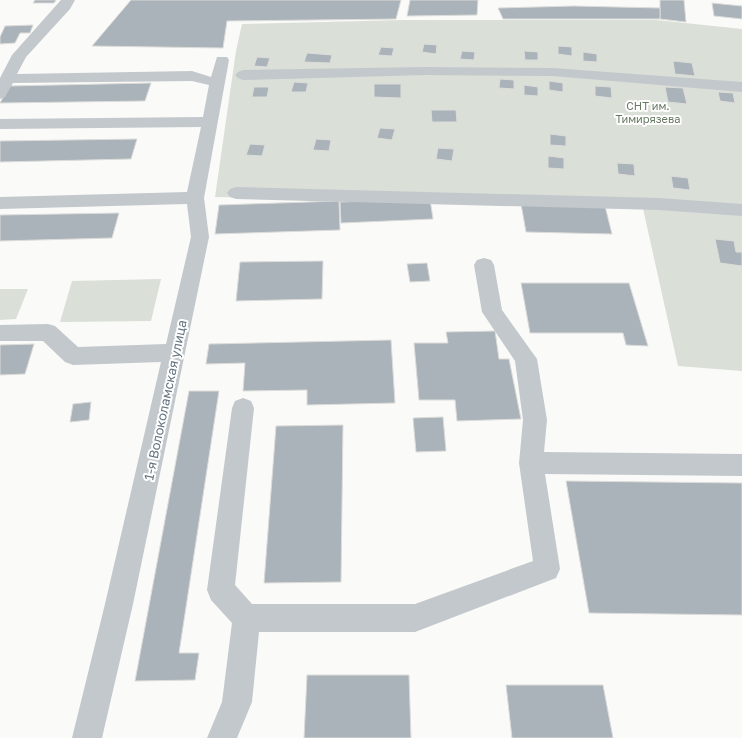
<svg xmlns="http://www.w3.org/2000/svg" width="742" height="738" font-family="'Golos Text',sans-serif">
	<rect width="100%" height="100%" fill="#fafaf8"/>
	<g fill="#dadfd7">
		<path d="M 403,20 L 656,20 L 742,29 L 742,371 L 678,366 L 642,204 L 215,197 L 236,51 L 242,24 Z"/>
		<path d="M 161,279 L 151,321 L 60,322 L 72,281 Z"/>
		<path d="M 0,289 L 28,289 L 16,319 L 0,320 Z"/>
	</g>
	<g fill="#aab3b9" stroke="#dcdcda">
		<path d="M 35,0 L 56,0 L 54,3 L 33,3 Z"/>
		<path d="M 131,0 L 401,0 L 396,19 L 227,21 L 223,48 L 92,46 Z"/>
		<path d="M 410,0 L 478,0 L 477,15 L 407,16 Z"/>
		<path d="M 660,0 L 684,0 L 686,22 L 660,19 Z"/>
		<path d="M 712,3 L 742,6 L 742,19 L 714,16 Z"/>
		<path d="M 574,6 L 660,8 L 660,19 L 503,19 L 498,8 Z"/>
		<path d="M 33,25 L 30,33 L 20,33 L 15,43 L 0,44 L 0,37 L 5,26 Z"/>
		<path d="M 424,44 L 437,45 L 436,54 L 422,52 Z"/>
		<path d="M 558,46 L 572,47 L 572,56 L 558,54 Z"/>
		<path d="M 381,47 L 394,48 L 392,56 L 378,55 Z"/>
		<path d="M 462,51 L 475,52 L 474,60 L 460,59 Z"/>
		<path d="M 524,51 L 538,52 L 538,60 L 525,60 Z"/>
		<path d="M 583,52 L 597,54 L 597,62 L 583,61 Z"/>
		<path d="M 307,53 L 332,55 L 330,63 L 304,62 Z"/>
		<path d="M 257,57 L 270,58 L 267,67 L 254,66 Z"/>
		<path d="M 673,61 L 692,63 L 695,76 L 675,74 Z"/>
		<path d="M 500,79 L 514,80 L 514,89 L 499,88 Z"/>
		<path d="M 549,81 L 563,83 L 563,92 L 549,90 Z"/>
		<path d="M 294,82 L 308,83 L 306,92 L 291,92 Z"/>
		<path d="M 151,83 L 145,101 L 0,103 L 9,86 Z"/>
		<path d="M 374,84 L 401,84 L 401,98 L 374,97 Z"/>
		<path d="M 524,85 L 538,87 L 538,96 L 524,95 Z"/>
		<path d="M 595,86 L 611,87 L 612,98 L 595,96 Z"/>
		<path d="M 254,87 L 269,87 L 267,97 L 252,97 Z"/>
		<path d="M 665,87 L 683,88 L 687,104 L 668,102 Z"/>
		<path d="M 718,92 L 733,93 L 735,103 L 720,101 Z"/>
		<path d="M 431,110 L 456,110 L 457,122 L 432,122 Z"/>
		<path d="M 380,128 L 395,129 L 392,140 L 377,138 Z"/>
		<path d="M 550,134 L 566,136 L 566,146 L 550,145 Z"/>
		<path d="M 137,139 L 131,159 L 0,162 L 0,141 Z"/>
		<path d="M 316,139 L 331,140 L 329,151 L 313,150 Z"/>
		<path d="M 250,144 L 265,145 L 262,156 L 246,155 Z"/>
		<path d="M 438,148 L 454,149 L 452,161 L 436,159 Z"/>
		<path d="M 548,156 L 564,158 L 564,169 L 548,168 Z"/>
		<path d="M 617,163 L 634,164 L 635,176 L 618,174 Z"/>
		<path d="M 671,176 L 688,178 L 690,190 L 673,188 Z"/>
		<path d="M 430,199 L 433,219 L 341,223 L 340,202 Z"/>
		<path d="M 339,201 L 340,230 L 215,234 L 219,205 Z"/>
		<path d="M 521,204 L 605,206 L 612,234 L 526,232 Z"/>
		<path d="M 119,213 L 112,238 L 0,241 L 0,215 Z"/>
		<path d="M 715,239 L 734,241 L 736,252 L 742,252 L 742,266 L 720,263 Z"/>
		<path d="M 323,261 L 322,299 L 236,301 L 240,262 Z"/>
		<path d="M 427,263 L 430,281 L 410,282 L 407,264 Z"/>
		<path d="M 521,283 L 629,283 L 648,346 L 626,345 L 623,333 L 530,333 Z"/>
		<path d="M 495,331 L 499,359 L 509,359 L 521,419 L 457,421 L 455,400 L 419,400 L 414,343 L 448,343 L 446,332 Z"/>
		<path d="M 391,340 L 395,403 L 307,405 L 307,390 L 243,391 L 245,363 L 206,364 L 209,344 Z"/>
		<path d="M 34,344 L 25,374 L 0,375 L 0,345 Z"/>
		<path d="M 189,391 L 219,391 L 179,653 L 199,653 L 195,680 L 135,681 Z"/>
		<path d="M 91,402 L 89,420 L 70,422 L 73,404 Z"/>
		<path d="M 443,417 L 446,451 L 416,452 L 413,418 Z"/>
		<path d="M 343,425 L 341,582 L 264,583 L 276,426 Z"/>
		<path d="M 566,481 L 742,483 L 742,615 L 589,613 Z"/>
		<path d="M 307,675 L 409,675 L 411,738 L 304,738 Z"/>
		<path d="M 506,685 L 603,685 L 613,738 L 512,738 Z"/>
	</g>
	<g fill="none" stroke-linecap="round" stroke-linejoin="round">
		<g fill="#c3c8cc" fill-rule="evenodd">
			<path d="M 61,0 L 75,0 L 70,9 L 26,57 L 17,74 L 192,71 L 211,77 L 217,57 L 227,57 L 229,60 L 204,198 L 209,237 L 133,604 L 102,738 L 72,738 L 105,604 L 161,362 L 73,365 L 65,362 L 43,341 L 0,341 L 0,325 L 48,324 L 55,326 L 78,347 L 166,344 L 191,237 L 187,204 L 0,209 L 0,197 L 187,192 L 201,127 L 0,129 L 0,119 L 203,117 L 209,85 L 192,81 L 13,83 L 5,97 L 0,99 L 0,78 L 12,55 Z"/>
			<path d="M 425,67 L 553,68 L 742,82 L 742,92 L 553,76 L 425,75 L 243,80 L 238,78 L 235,75 L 238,72 L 243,70 Z"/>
			<path d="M 236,187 L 659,198 L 742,204 L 742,216 L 659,210 L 236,199 L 230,197 L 227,193 L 230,189 Z"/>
			<path d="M 484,258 L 491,260 L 494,265 L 502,310 L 537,359 L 547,420 L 544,452 L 742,454 L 742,476 L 545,474 L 560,569 L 556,578 L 415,632 L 259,632 L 252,702 L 237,738 L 207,738 L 222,702 L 232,623 L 211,600 L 207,590 L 232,408 L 235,401 L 243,398 L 251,401 L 254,408 L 235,585 L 252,604 L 415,604 L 533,561 L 519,463 L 523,420 L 515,361 L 482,312 L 474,265 L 477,260 Z"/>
		</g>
	</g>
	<g text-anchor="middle" stroke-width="4" stroke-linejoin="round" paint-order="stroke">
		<g font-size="11" fill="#687a64" stroke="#fff">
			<text x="648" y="110">СНТ им.<tspan x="648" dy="13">Тимирязева</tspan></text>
		</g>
		<g font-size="13" fill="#657683" stroke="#fff">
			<text transform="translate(165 400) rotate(-78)" y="5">1-я Волоколамская улица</text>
		</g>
	</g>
</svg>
